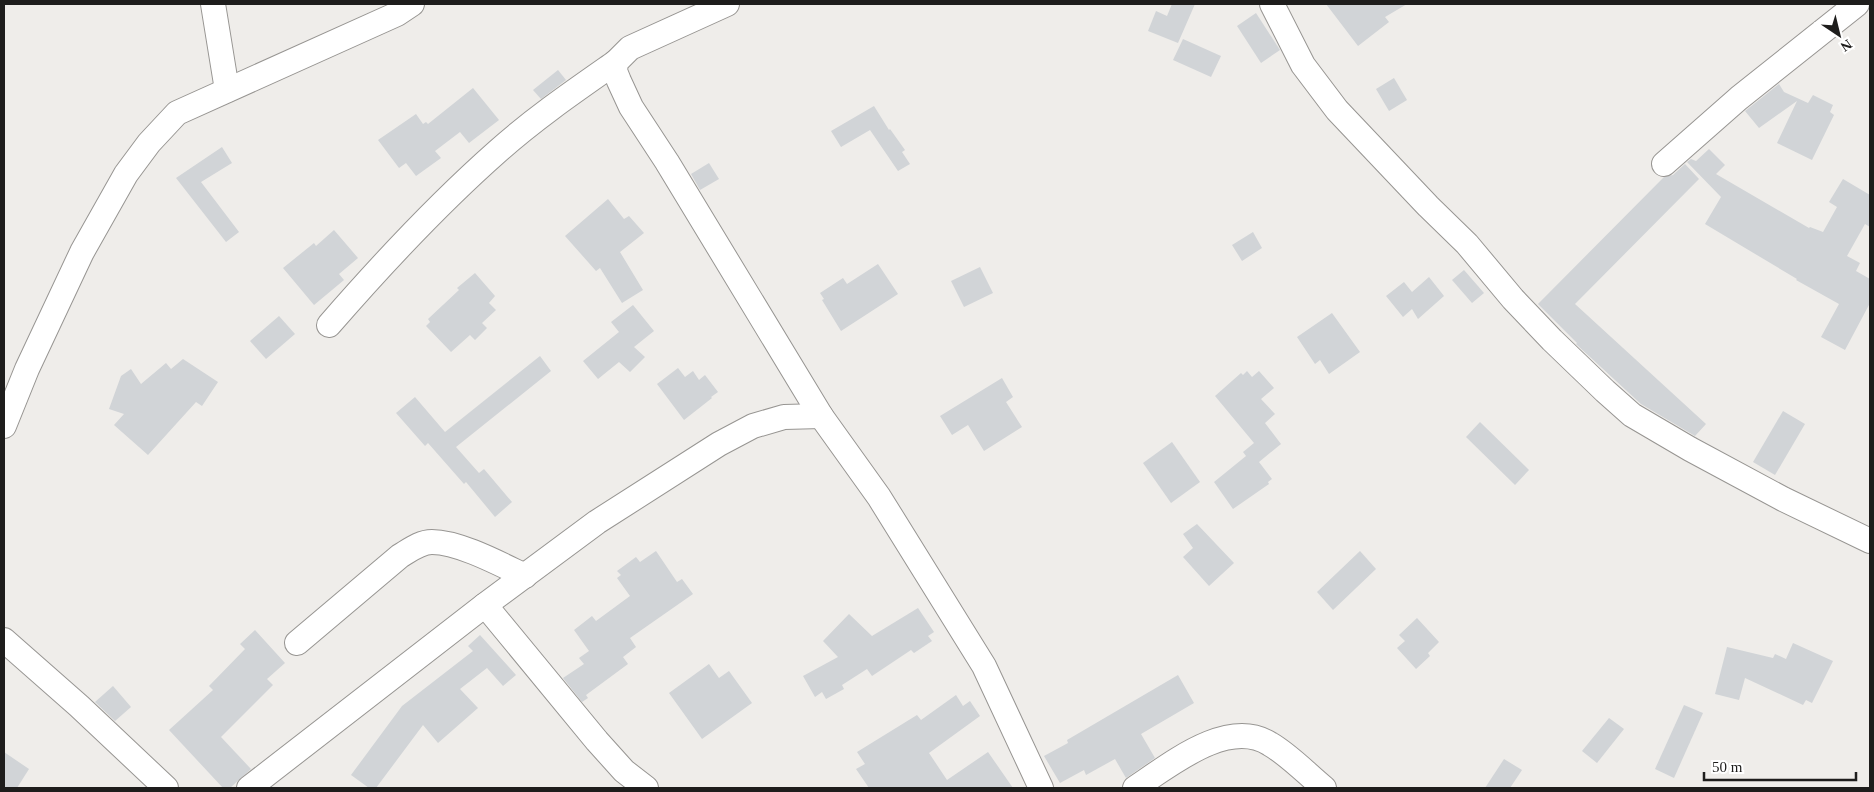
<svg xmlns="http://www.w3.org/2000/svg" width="1874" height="792" font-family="'Times New Roman',serif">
	<rect width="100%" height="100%" fill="#efedea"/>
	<g fill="#d1d4d7">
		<path d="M 1172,4 L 1195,4 L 1178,43 L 1148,31 L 1156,11 L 1167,16 Z"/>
		<path d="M 1326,4 L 1407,4 L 1385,17 L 1389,22 L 1358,46 Z"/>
		<path d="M 1256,13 L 1280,50 L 1261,63 L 1237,26 Z"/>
		<path d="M 1183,39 L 1221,56 L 1211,77 L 1173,60 Z"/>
		<path d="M 558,70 L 566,80 L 541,99 L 533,90 Z"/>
		<path d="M 1394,78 L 1407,100 L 1389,111 L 1376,89 Z"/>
		<path d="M 1779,84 L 1784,92 L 1808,103 L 1813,95 L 1833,105 L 1830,112 L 1834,115 L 1812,160 L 1777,143 L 1797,101 L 1759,128 L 1745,111 Z"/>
		<path d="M 473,88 L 499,120 L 469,143 L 460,132 L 435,151 L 441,158 L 416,176 L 406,163 L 399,168 L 378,140 L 416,114 L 423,124 L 426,122 L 428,124 Z"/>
		<path d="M 874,106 L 889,130 L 890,129 L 905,150 L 902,152 L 910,164 L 898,171 L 870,130 L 841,147 L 831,131 Z"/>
		<path d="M 222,147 L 232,163 L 201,182 L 239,232 L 226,242 L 176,178 Z"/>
		<path d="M 1709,149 L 1725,165 L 1716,174 L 1809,228 L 1810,227 L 1823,232 L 1837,207 L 1829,202 L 1843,179 L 1870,195 L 1870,227 L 1865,224 L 1847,256 L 1860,263 L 1856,271 L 1870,279 L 1870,303 L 1845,350 L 1821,337 L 1839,304 L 1796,280 L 1797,279 L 1705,224 L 1721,197 L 1687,162 L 1691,159 L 1696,161 Z"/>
		<path d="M 709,163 L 719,179 L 700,190 L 691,174 Z"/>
		<path d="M 1685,164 L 1699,179 L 1575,304 L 1706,424 L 1695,436 L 1641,404 L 1576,344 L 1577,343 L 1538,304 L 1664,177 L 1673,175 Z"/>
		<path d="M 608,199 L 624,219 L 629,216 L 644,233 L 620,252 L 643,290 L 622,303 L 600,268 L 596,271 L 565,236 Z"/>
		<path d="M 334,230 L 358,258 L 339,274 L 344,280 L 314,305 L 283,268 L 314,243 L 316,246 Z"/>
		<path d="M 1253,232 L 1262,248 L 1242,261 L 1232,245 Z"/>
		<path d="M 878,264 L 898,294 L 841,331 L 822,300 L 824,299 L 820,293 L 843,278 L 847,284 Z"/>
		<path d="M 980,267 L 993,293 L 964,307 L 951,281 Z"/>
		<path d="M 1464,270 L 1484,293 L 1472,303 L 1452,280 Z"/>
		<path d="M 475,273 L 495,296 L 489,303 L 496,310 L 482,323 L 487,328 L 475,340 L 470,335 L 451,352 L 426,326 L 430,322 L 428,319 L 459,290 L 457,288 Z"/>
		<path d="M 1429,277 L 1444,296 L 1418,319 L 1412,309 L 1403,317 L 1386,296 L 1404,282 L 1412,292 Z"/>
		<path d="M 633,305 L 654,331 L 634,347 L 645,357 L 630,372 L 619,362 L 598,379 L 583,361 L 619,332 L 611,322 Z"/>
		<path d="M 1332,313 L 1360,352 L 1329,374 L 1320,360 L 1315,364 L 1297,337 Z"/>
		<path d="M 279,316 L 295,334 L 266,359 L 250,341 Z"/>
		<path d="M 540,356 L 551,371 L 456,447 L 479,473 L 484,469 L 512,502 L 495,517 L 466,482 L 464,484 L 428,443 L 425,446 L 396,413 L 415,397 L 445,432 Z"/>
		<path d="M 183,359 L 218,382 L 202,406 L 196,402 L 148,455 L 114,425 L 124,414 L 109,409 L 121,376 L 131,369 L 141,384 L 166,363 L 171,369 Z"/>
		<path d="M 678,368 L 685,377 L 693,371 L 699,380 L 705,375 L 718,392 L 711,397 L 712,398 L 684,420 L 657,384 Z"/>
		<path d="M 1247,371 L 1252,377 L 1259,371 L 1274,388 L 1261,399 L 1275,414 L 1265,423 L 1281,444 L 1259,462 L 1272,479 L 1268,482 L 1269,484 L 1233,509 L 1214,482 L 1246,456 L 1243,452 L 1254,443 L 1215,396 L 1241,373 L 1243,375 Z"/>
		<path d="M 1002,378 L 1013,397 L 1006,402 L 1022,427 L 984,451 L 968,425 L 952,435 L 940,416 Z"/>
		<path d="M 1783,411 L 1805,424 L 1775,475 L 1753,462 Z"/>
		<path d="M 1480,422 L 1529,470 L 1515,485 L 1466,437 Z"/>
		<path d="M 1172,442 L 1200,482 L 1171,503 L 1143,463 Z"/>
		<path d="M 1197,524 L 1234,563 L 1209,586 L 1183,557 L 1193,548 L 1183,534 Z"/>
		<path d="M 656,551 L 677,582 L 682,579 L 693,594 L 630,638 L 636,647 L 623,657 L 628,664 L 586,695 L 588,698 L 582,702 L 563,678 L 584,664 L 579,658 L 589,651 L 574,630 L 592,616 L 596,621 L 630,596 L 617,578 L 621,575 L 617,571 L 636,557 L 640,562 Z"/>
		<path d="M 1360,551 L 1376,569 L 1333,610 L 1317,592 Z"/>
		<path d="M 918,608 L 934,632 L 928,636 L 932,641 L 914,653 L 911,650 L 872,676 L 867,669 L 842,685 L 844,689 L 826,699 L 822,692 L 815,697 L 803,676 L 838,657 L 823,641 L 849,614 L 872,636 Z"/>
		<path d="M 1417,618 L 1439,642 L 1428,653 L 1430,656 L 1416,669 L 1397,648 L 1405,641 L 1399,635 Z"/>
		<path d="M 255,630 L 285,663 L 267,679 L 273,685 L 221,737 L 251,769 L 230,788 L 223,788 L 169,730 L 213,690 L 209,686 L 245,649 L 240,644 Z"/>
		<path d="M 480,635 L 516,675 L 503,686 L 487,668 L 460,689 L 478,708 L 438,743 L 423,725 L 376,788 L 369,788 L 351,775 L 402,706 L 473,651 L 468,646 Z"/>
		<path d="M 1793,643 L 1833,661 L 1812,703 L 1806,700 L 1803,705 L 1745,678 L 1739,700 L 1715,694 L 1727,647 L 1773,658 L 1775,654 L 1786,659 Z"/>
		<path d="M 709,664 L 719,678 L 729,671 L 752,703 L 702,739 L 669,693 Z"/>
		<path d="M 1178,675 L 1194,703 L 1141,734 L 1155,758 L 1126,778 L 1115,759 L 1086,775 L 1084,770 L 1060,783 L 1044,756 L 1068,743 L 1067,740 Z"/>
		<path d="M 113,686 L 131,707 L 115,721 L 95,702 Z"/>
		<path d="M 956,695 L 963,706 L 970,701 L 980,716 L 929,753 L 947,780 L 988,752 L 1013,788 L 869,788 L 856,769 L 865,764 L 857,752 L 917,715 L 921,720 Z"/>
		<path d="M 1684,705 L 1703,713 L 1674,778 L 1655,769 Z"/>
		<path d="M 1609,718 L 1624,729 L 1597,763 L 1582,751 Z"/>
		<path d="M 4,752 L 29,769 L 17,788 L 4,788 Z"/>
		<path d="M 1504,759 L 1522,770 L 1510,788 L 1485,788 Z"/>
	</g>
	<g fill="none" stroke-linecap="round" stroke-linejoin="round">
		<defs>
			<g id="street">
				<path d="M 213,4 L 227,90"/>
				<path d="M 727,4 L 630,48 L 616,62 L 615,71 L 619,81 L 631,107 L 667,162 L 821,416 L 879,497 L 984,666 L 1041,788"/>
				<path d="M 1272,4 L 1303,65 L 1337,110 L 1428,206 L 1467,244 L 1513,299 L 1552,340 L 1605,391 L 1632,415 L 1690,449 L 1783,499 L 1870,541"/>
				<path d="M 1664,164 L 1739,98 L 1857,4"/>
				<path d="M 329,325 C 382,264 438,204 498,151 C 535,118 576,90 616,62"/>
				<path d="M 4,426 L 27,369 L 82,252 L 126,174 L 149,143 L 177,113 L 397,14 L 412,4"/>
				<path d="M 485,605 L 597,741 L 624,771 L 646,788"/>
				<path d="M 4,640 L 79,706 L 166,788"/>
				<path d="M 297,643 L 400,556 C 410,550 420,542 432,542 C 459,542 500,564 525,576"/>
				<path d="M 249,788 L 485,605 L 597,522 L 719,444 L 753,426 L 784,417 L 821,416"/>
				<path d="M 1135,788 C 1170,765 1228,717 1270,744 C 1289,755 1307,774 1324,788"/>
			</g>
		</defs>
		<use href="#street" stroke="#979592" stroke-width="26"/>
		<use href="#street" stroke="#fff" stroke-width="24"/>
	</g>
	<rect width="1874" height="792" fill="none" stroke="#1e1d1c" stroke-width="10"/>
	<g transform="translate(1839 35) rotate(145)" stroke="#ffffff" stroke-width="4" paint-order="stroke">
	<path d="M0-4L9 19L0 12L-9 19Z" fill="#1e1d1c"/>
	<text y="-8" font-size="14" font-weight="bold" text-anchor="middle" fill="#1e1d1c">N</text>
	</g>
	<path d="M1704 772v8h152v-8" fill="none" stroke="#1e1d1c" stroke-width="2.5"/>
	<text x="1712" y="772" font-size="15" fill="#1e1d1c" stroke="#ffffff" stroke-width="4" paint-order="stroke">50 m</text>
</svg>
